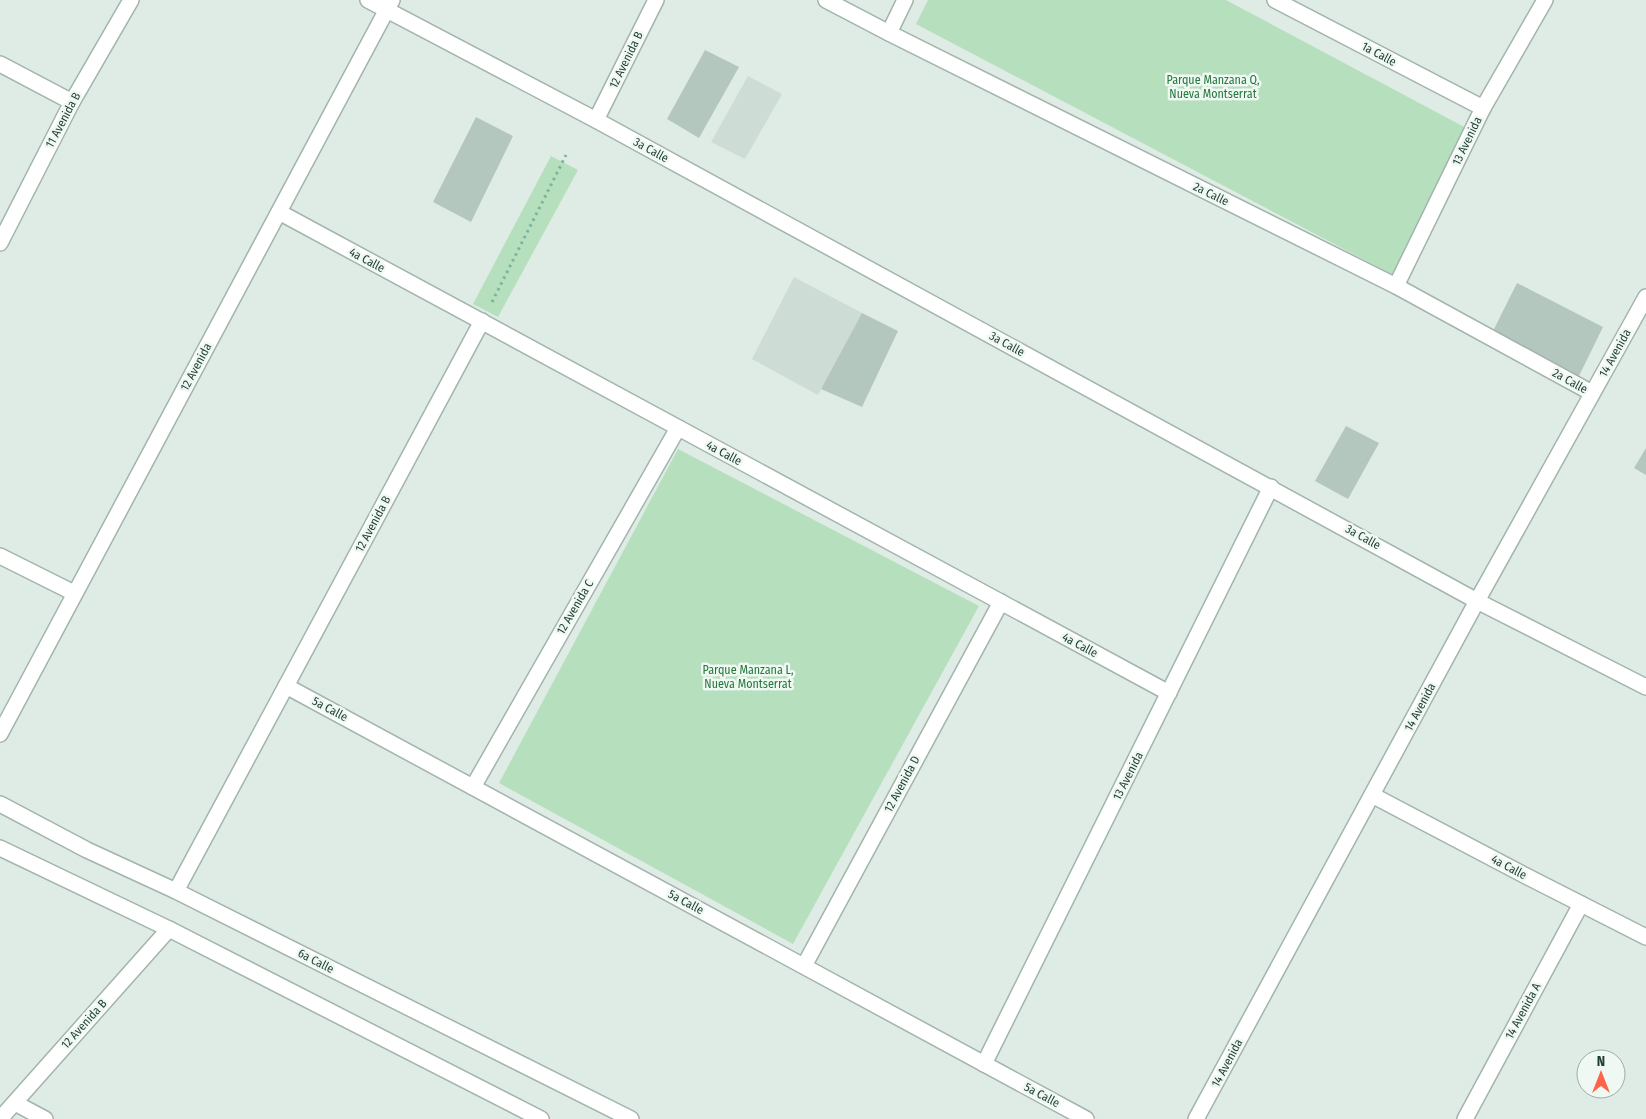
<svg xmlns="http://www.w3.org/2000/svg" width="1646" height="1119" font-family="'Fira Sans Condensed',sans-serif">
	<rect width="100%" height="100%" fill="#dfece5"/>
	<g fill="#cddcd4">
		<path d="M 748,76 L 782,94 L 745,159 L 711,142 Z"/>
		<path d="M 794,277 L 862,313 L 818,395 L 752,359 Z"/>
	</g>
	<g fill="#b6e0bd">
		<path d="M 928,0 L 1226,0 L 1470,130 L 1395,276 L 916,24 Z"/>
		<path d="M 551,156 L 578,170 L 498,317 L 473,304 Z"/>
		<path d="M 678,449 L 979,606 L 793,944 L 499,783 Z"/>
	</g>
	<g fill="#b4c7be">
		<path d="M 705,50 L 739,67 L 699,138 L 667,119 Z"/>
		<path d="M 476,117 L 513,136 L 471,222 L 433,202 Z"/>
		<path d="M 1517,283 L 1603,327 L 1577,380 L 1491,335 Z"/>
		<path d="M 862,313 L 898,331 L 862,407 L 821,389 Z"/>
		<path d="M 1346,426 L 1379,443 L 1348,499 L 1315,481 Z"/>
		<path d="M 1646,448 L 1646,475 L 1634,468 Z"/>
	</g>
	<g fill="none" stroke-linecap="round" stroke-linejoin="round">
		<defs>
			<g id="street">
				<path d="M 368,0 L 596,120 L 1477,601 L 1646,687"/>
				<path d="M 826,0 L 889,33 L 1396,286 L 1592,393"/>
				<path d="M 1275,0 L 1483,108"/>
				<path d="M 889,33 L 905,0"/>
				<path d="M 0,64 L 72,102"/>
				<path d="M 596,120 L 656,0"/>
				<path d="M 279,212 L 1169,693"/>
				<path d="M 0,243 L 72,102 L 131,0"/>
				<path d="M 1396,286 L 1483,108 L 1545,0"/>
				<path d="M 0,556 L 74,593"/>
				<path d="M 286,686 L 1086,1119"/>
				<path d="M 0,734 L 392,0"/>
				<path d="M 473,787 L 678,428"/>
				<path d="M 1372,795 L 1528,877 L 1646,937"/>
				<path d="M 0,804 L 87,850 L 176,891 L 631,1119"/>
				<path d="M 0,848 L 169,929 L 541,1119"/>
				<path d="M 176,891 L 482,321"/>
				<path d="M 804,966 L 1001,602"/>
				<path d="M 984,1064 L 1271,487"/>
				<path d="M 15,1103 L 45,1119"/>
				<path d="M 0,1119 L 169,929"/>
				<path d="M 1196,1119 L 1477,601 L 1646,297"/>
				<path d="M 1465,1119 L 1581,904"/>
			</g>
		</defs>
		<use href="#street" stroke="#a2b4ac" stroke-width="18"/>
		<path stroke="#7cb39c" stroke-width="3" stroke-dasharray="2.5 4" stroke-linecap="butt" d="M 492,302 L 566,155"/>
		<use href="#street" stroke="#fff" stroke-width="15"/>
	</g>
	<g text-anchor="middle" stroke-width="5" stroke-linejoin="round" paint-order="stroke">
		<g font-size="12" fill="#1f3e32" stroke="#f0f8f3">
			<text transform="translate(1379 54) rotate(28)" y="4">1a Calle</text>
			<text transform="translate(626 60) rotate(-64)" y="4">12 Avenida B</text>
			<text transform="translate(63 120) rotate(-62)" y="4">11 Avenida B</text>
			<text transform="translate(1467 141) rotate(-64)" y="4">13 Avenida</text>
			<text transform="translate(651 150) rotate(29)" y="4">3a Calle</text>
			<text transform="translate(1211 194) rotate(26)" y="4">2a Calle</text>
			<text transform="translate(367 260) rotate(28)" y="4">4a Calle</text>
			<text transform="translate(1007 344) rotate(29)" y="4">3a Calle</text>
			<text transform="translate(1615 353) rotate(-61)" y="4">14 Avenida</text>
			<text transform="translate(196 367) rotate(-62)" y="4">12 Avenida</text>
			<text transform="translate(1570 381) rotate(29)" y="4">2a Calle</text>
			<text transform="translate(724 453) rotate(28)" y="4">4a Calle</text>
			<text transform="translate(373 524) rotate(-62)" y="4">12 Avenida B</text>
			<text transform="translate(1363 537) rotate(29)" y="4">3a Calle</text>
			<text transform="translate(575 607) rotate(-60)" y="4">12 Avenida C</text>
			<text transform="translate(1080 645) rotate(28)" y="4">4a Calle</text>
			<text transform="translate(1420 707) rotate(-62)" y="4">14 Avenida</text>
			<text transform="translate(330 709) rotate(28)" y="4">5a Calle</text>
			<text transform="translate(1128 776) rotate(-63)" y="4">13 Avenida</text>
			<text transform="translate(902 784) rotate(-62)" y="4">12 Avenida D</text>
			<text transform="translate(1509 867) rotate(28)" y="4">4a Calle</text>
			<text transform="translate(686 902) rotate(28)" y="4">5a Calle</text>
			<text transform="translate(316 961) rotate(27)" y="4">6a Calle</text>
			<text transform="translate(1523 1011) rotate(-62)" y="4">14 Avenida A</text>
			<text transform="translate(84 1024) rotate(-48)" y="4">12 Avenida B</text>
			<text transform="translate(1227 1063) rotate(-62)" y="4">14 Avenida</text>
			<text transform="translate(1042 1095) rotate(28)" y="4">5a Calle</text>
		</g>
		<g font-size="12" fill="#25783d" stroke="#f0f8f3">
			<text x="1213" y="84">Parque Manzana Q,<tspan x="1213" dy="14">Nueva Montserrat</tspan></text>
			<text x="748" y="674">Parque Manzana L,<tspan x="748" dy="14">Nueva Montserrat</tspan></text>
		</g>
	</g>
	<g transform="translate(1601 1074)"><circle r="24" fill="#f0f8f3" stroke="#9caea6"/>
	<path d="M0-4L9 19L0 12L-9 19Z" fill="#ff644a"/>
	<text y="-8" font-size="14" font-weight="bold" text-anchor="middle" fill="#1f3e32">N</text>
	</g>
</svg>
